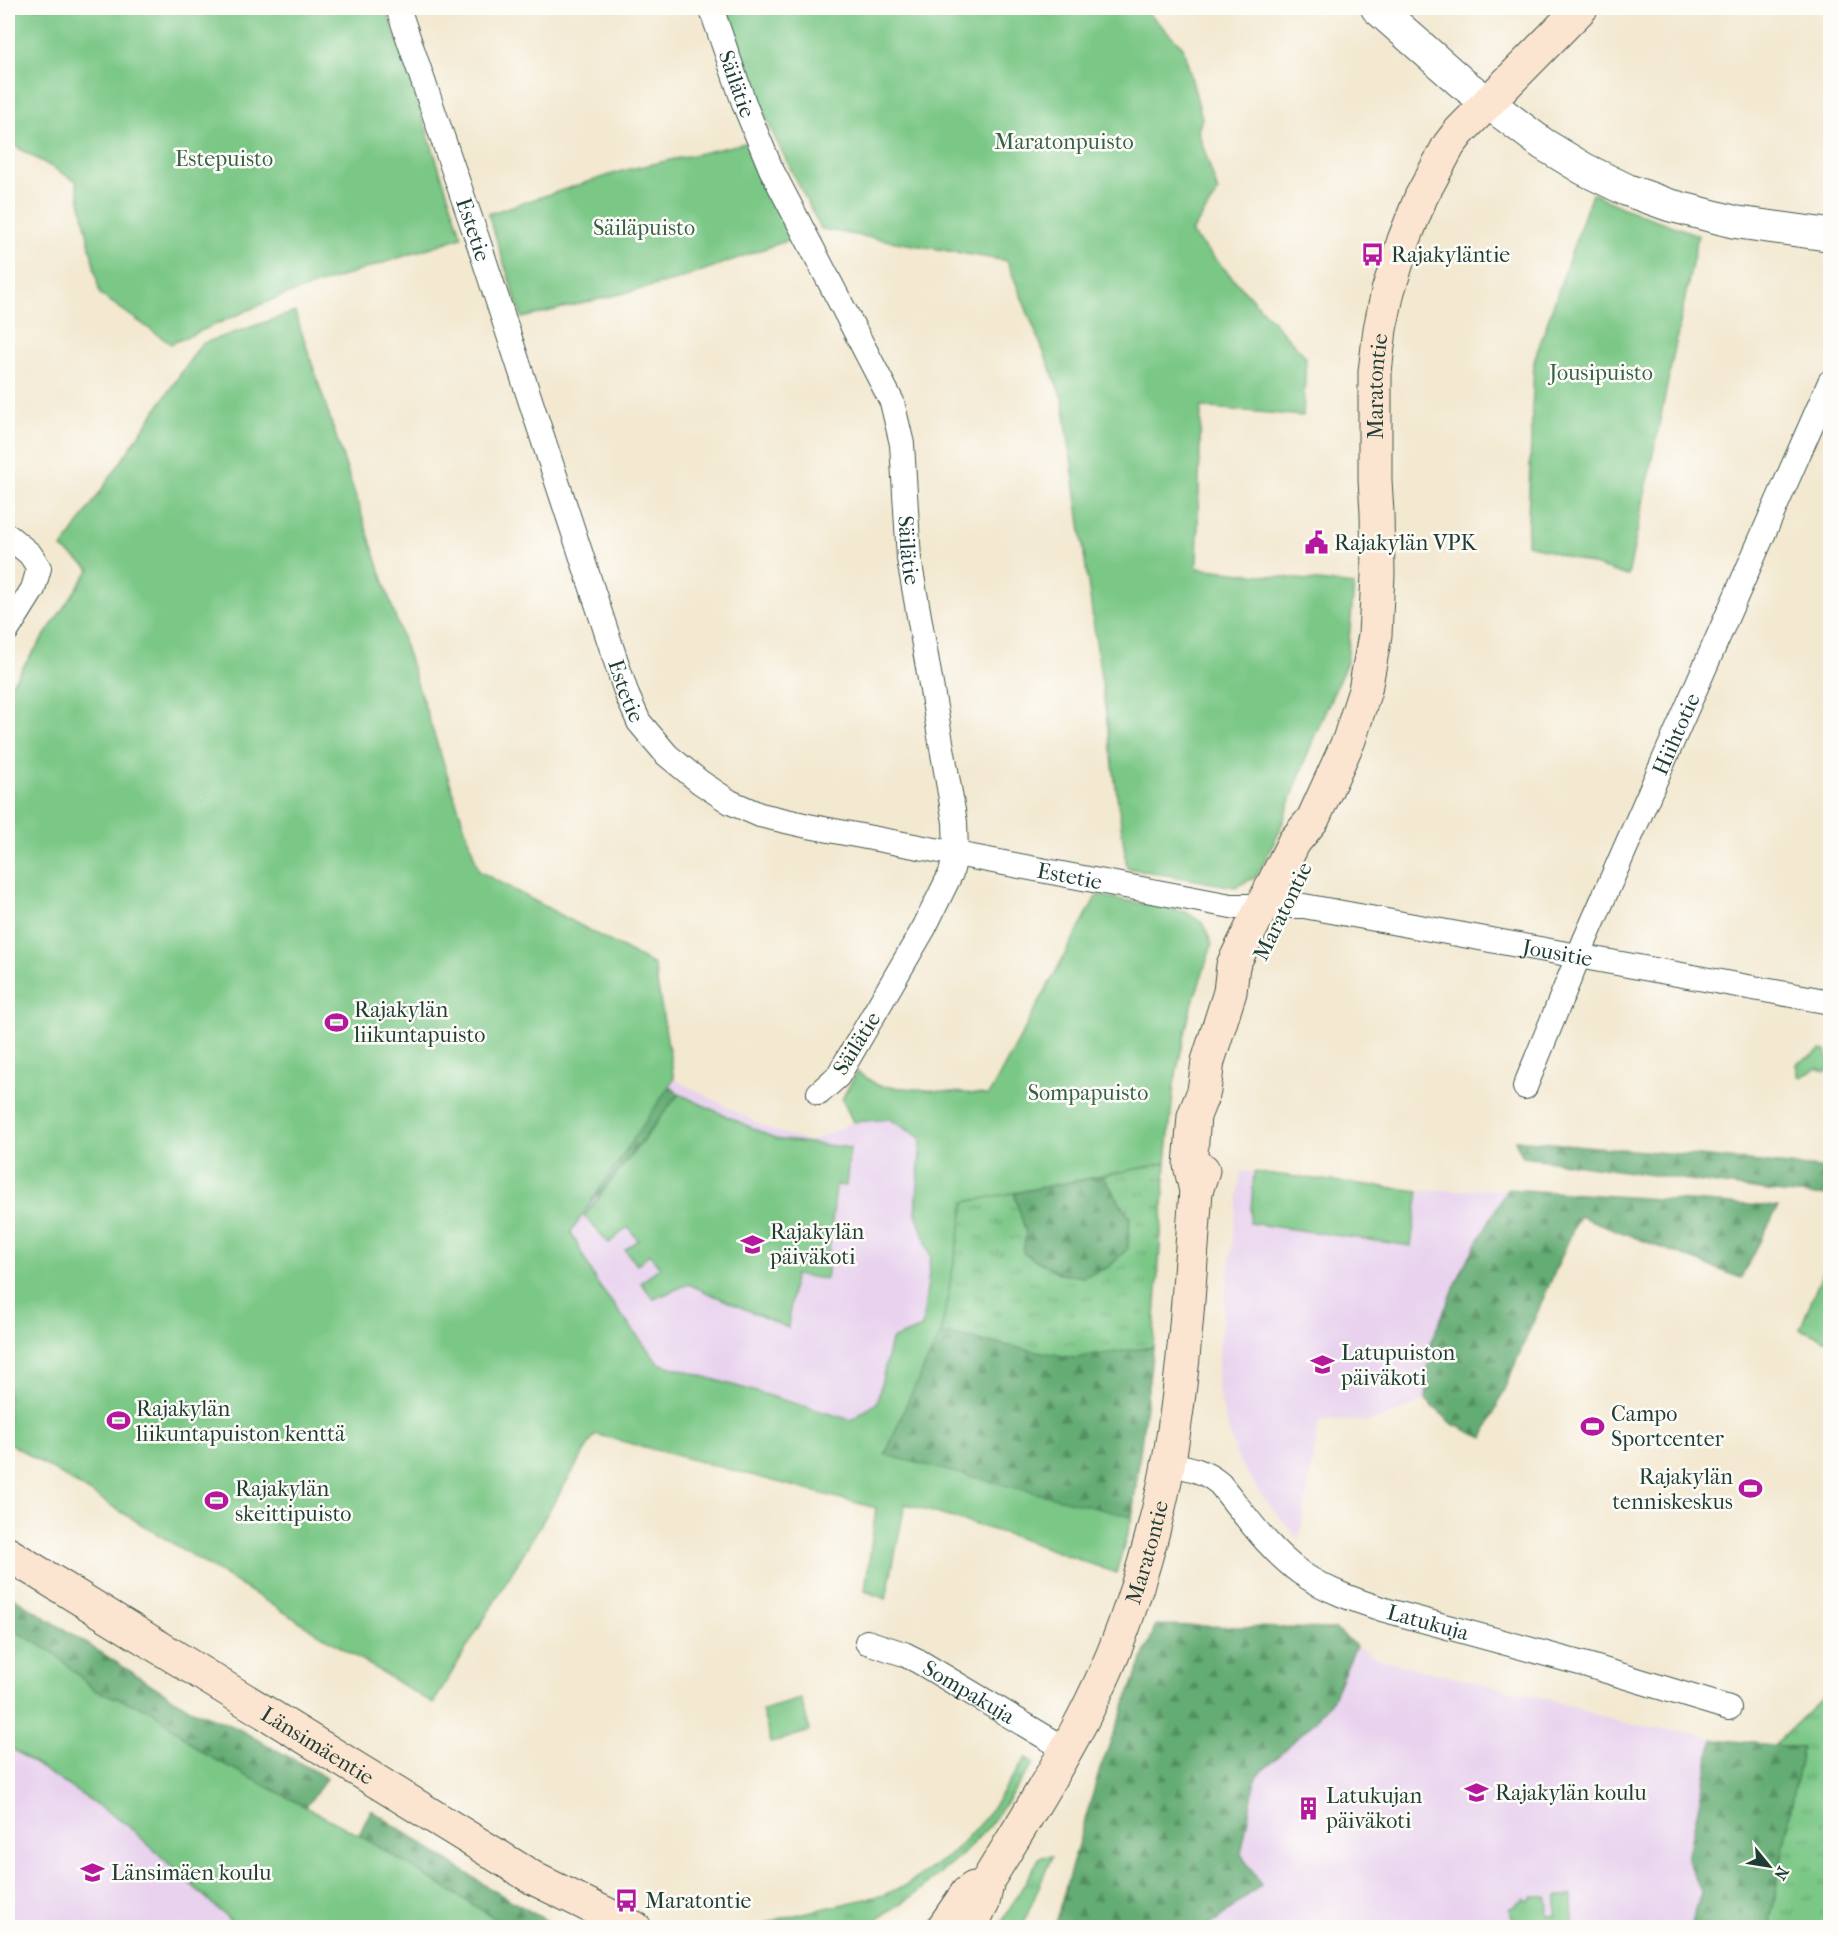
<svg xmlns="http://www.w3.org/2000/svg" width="1838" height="1935" font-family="'IM FELL French Canon',serif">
	<defs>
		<pattern id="grass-tufts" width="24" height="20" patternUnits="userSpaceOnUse" patternTransform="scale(1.5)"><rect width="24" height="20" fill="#7ac786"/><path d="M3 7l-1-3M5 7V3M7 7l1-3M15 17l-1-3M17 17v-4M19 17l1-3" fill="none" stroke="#63a36e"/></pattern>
		<pattern id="forest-firs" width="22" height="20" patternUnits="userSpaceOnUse" patternTransform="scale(1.5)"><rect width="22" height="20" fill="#63ac73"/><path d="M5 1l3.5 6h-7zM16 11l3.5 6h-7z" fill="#518d5f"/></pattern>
	</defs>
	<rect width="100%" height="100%" fill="#fdfcf7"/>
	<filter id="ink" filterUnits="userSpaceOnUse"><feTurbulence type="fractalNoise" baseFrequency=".0167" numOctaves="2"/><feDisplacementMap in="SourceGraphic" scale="12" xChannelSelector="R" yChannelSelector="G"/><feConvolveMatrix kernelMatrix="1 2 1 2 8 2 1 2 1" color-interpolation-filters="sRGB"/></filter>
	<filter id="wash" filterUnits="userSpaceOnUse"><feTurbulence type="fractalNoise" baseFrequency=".008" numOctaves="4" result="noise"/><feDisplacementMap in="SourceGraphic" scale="24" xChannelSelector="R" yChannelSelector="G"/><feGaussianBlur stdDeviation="1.35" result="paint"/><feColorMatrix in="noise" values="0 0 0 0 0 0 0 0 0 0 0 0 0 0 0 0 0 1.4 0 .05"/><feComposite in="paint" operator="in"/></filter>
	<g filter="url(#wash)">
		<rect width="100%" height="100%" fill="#f3e8d0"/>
		<g fill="#e8d2ee">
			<path d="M 674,1079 L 769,1129 L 810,1142 L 853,1122 L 890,1119 L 921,1138 L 916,1213 L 931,1257 L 922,1328 L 891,1340 L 877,1403 L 851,1420 L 658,1363 L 597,1283 L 571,1231 Z"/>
			<path d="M 1241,1171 L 1419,1191 L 1507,1189 L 1462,1270 L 1430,1344 L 1426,1400 L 1377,1421 L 1319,1421 L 1299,1540 L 1261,1495 L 1238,1460 L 1224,1414 L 1217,1386 L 1220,1338 Z"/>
			<path d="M 1356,1646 L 1384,1661 L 1545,1698 L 1625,1724 L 1687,1732 L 1713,1739 L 1687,1859 L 1701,1892 L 1691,1927 L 1208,1928 L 1261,1885 L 1241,1854 L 1256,1777 L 1316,1720 L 1333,1698 Z"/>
			<path d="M 8,1746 L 126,1824 L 230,1920 L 226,1927 L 8,1927 Z"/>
		</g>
		<g fill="url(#grass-tufts)" stroke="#4c825d" stroke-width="1.5">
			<path d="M 1822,1050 L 1826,1051 L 1830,1065 L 1830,1070 L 1825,1072 L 1818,1068 L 1801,1077 L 1798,1075 L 1796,1064 Z"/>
			<path d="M 1166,1163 L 1153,1347 L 1132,1517 L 909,1398 L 941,1333 L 965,1202 Z"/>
			<path d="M 1830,1691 L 1830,1927 L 1769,1928 L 1802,1748 L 1774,1745 Z"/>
			<path d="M 1026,1758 L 1034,1763 L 989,1826 L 962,1855 L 913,1896 L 865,1927 L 766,1927 L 766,1924 L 782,1918 L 883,1895 L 905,1886 L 918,1877 L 950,1855 L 985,1818 Z"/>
			<path d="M 1052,1856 L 1022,1927 L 999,1927 L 1040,1857 Z"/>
		</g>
		<g fill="url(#forest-firs)" stroke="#417454" stroke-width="1.5">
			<path d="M 656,1074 L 679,1094 L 598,1196 L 584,1194 Z"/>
			<path d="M 1515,1140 L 1679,1154 L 1830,1169 L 1830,1196 L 1782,1193 L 1523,1157 Z"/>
			<path d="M 1103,1176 L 1130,1218 L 1128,1248 L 1109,1267 L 1083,1277 L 1061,1274 L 1023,1253 L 1026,1233 L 1014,1193 Z"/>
			<path d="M 1507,1189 L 1778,1207 L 1741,1278 L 1579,1216 L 1483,1438 L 1453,1424 L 1426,1400 L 1430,1344 L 1462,1270 Z"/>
			<path d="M 941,1333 L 1074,1358 L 1153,1347 L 1132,1517 L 885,1456 L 909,1398 Z"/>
			<path d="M 8,1594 L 190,1709 L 235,1727 L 327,1778 L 306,1807 L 203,1753 L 152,1711 L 94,1690 L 54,1653 L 8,1627 Z"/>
			<path d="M 1156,1625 L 1335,1629 L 1356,1646 L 1333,1698 L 1316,1720 L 1256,1777 L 1241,1854 L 1261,1885 L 1208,1927 L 1054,1927 L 1100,1769 Z"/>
			<path d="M 1713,1739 L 1802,1748 L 1769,1927 L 1691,1927 L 1701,1892 L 1687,1859 Z"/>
			<path d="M 371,1810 L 489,1888 L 558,1927 L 509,1927 L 359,1835 Z"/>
		</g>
		<g fill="#7ac786" stroke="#4c825d" stroke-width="1.5">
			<path d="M 8,8 L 386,8 L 462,237 L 274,299 L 171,344 L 100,294 L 76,181 L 8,142 Z"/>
			<path d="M 726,8 L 1143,8 L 1183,47 L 1202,118 L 1198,131 L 1218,192 L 1191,233 L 1306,357 L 1303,416 L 1201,407 L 1197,568 L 1354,585 L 1347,662 L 1312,742 L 1278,835 L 1256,877 L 1235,887 L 1127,868 L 1063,400 L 1007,261 L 821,229 L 771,130 Z"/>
			<path d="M 749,142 L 797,237 L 677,280 L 522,318 L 488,214 L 622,171 Z"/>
			<path d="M 1592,193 L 1623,208 L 1698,235 L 1628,576 L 1527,544 L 1534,361 Z"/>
			<path d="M 295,312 L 479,871 L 654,965 L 674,1079 L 571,1232 L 597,1283 L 658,1363 L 851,1420 L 877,1403 L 891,1340 L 922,1328 L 931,1257 L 916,1213 L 921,1138 L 890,1119 L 853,1122 L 842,1099 L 857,1072 L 879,1086 L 989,1095 L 1097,895 L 1186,912 L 1204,924 L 1212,945 L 1190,1011 L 1174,1084 L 1166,1163 L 965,1202 L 941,1333 L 909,1398 L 885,1455 L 1132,1517 L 1116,1573 L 1010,1535 L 905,1504 L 886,1599 L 865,1591 L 876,1508 L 595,1434 L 433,1704 L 8,1442 L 8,689 L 90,569 L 62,548 L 201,344 Z"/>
			<path d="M 679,1094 L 776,1139 L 850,1148 L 846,1186 L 836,1185 L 826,1279 L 794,1275 L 788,1328 L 688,1284 L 654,1299 L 641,1283 L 660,1267 L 649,1254 L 637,1265 L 625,1250 L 638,1240 L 628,1227 L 609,1243 L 584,1216 Z"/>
			<path d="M 1254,1172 L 1419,1191 L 1411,1246 L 1250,1223 Z"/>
			<path d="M 1830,1254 L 1830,1342 L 1800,1329 Z"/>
			<path d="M 8,1627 L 54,1653 L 94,1690 L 152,1711 L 203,1753 L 359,1835 L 509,1927 L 226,1927 L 230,1920 L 126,1824 L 8,1746 Z"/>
			<path d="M 801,1699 L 810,1731 L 771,1743 L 762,1710 Z"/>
			<path d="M 1557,1896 L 1572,1896 L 1573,1924 L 1571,1927 L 1517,1927 L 1518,1924 L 1513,1920 L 1509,1909 L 1525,1899 L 1529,1901 L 1532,1897 L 1547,1897 L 1549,1904 L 1547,1915 L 1556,1916 Z"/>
		</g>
	</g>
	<g filter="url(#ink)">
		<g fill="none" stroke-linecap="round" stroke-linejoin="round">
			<defs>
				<g id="minor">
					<path id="s1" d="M 398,8 L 479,244 L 627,695 L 639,722 L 667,755 L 700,782 L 730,802 L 760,815 L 808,826 L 1231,906 L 1304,906 L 1830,1002"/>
					<path id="s2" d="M 711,8 L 745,106 L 771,169 L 892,402 L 902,444 L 909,559 L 955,822 L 956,853 L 951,873 L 924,928 L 838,1076 L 819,1093"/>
					<path d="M 8,536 L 30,554 L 39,568 L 33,589 L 8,629"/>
					<path id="s3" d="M 1525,1087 L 1585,940 L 1830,382"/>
					<path id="s4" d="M 1168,1464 C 1188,1467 1205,1471 1220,1484 C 1245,1515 1268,1549 1301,1573 C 1325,1590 1357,1601 1385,1610 L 1587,1665 L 1729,1708"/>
					<path id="s5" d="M 867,1642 L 904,1654 L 918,1661 L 1067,1750"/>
				</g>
				<path id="tertiary" d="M 1377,8 L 1462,83 L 1543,144 L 1584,169 L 1627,190 L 1669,205 L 1735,222 L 1830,235"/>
				<g id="secondary">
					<path id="s6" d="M 1196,1191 L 1190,1165 L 1194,1116 L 1204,1091 L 1208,1061 L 1230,992 L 1233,965 L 1294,842 L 1313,819 L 1349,740 L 1365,690 L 1375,635 L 1378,575 L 1377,513 L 1375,480 L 1375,372 L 1380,329 L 1388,291 L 1404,240 L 1421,197 L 1449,145 L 1459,132 L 1581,8"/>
					<path id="s7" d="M 8,1554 L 535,1879 L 635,1928"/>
					<path d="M 943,1928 L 967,1893 L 974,1888"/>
					<path id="s8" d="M 969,1928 L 983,1903 L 988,1880 C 1041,1793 1097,1708 1129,1611 C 1149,1552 1165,1491 1174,1430 C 1186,1351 1190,1270 1196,1191 L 1203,1170"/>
				</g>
			</defs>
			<use href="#minor" stroke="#3f574b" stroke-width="26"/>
			<use href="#tertiary" stroke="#3f574b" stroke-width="34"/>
			<use href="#secondary" stroke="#3f574b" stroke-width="35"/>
			<use href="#minor" stroke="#fff" stroke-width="24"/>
			<use href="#tertiary" stroke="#fff" stroke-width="32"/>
			<use href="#secondary" stroke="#fce5d0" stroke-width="33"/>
		</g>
	</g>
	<defs>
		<symbol id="bus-bare" viewBox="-9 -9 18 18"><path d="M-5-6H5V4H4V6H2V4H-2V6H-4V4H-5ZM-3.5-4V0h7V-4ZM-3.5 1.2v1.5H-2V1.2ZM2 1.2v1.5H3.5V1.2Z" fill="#b5179e" stroke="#fdfcf7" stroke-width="2.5" paint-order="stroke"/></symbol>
		<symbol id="civic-bare" viewBox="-9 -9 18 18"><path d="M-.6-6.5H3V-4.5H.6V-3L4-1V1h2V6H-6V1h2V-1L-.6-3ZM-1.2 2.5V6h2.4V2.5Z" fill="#b5179e" stroke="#fdfcf7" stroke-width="2.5" paint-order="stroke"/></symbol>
		<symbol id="stadium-bare" viewBox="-9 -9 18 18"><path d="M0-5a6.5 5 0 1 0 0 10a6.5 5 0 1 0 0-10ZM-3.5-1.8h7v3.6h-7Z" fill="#b5179e" stroke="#fdfcf7" stroke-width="2.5" paint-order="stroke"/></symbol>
		<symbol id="school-bare" viewBox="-9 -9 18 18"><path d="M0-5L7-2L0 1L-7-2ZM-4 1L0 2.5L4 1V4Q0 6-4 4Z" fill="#b5179e" stroke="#fdfcf7" stroke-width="2.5" paint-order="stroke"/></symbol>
		<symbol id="building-bare" viewBox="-9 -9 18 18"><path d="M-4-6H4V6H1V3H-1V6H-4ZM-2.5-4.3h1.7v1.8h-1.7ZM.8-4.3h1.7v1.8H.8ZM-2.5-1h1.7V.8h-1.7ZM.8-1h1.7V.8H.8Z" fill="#b5179e" stroke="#fdfcf7" stroke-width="2.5" paint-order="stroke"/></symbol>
	</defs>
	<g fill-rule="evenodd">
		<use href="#bus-bare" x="1356" y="238" width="33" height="33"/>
		<use href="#civic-bare" x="1300" y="526" width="33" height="33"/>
		<use href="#stadium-bare" x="320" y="1006" width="33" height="33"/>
		<use href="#school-bare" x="736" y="1228" width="33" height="33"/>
		<use href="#school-bare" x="1306" y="1348" width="33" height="33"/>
		<use href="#stadium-bare" x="102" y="1404" width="33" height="33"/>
		<use href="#stadium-bare" x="1576" y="1410" width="33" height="33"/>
		<use href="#stadium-bare" x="1734" y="1472" width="33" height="33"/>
		<use href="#stadium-bare" x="200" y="1484" width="33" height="33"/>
		<use href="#school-bare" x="1460" y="1776" width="33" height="33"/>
		<use href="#building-bare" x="1292" y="1792" width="33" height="33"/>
		<use href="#school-bare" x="76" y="1856" width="33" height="33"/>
		<use href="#bus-bare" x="610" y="1884" width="33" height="33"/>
	</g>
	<g text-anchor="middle" stroke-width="5" stroke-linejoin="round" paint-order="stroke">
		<g font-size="22" fill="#1f3d34" stroke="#fdfcf7">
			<text dy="8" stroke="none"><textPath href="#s2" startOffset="80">Säilätie</textPath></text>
			<text dy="8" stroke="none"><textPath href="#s1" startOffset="234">Estetie</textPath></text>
			<text dy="8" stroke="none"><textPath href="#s6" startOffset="844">Maratontie</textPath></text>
			<text dy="8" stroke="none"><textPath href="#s2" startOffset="584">Säilätie</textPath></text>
			<text dy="8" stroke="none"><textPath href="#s1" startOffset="720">Estetie</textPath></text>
			<text dy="8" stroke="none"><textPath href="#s3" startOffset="384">Hiihtotie</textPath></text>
			<text dy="8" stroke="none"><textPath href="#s1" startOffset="1224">Estetie</textPath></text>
			<text transform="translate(1282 911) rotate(-64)" y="8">Maratontie</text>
			<text dy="8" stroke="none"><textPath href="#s1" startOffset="1719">Jousitie</textPath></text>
			<text transform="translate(856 1043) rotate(-58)" y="8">Säilätie</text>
			<text dy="8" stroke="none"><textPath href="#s8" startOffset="418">Maratontie</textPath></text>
			<text dy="8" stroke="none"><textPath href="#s4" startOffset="314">Latukuja</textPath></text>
			<text dy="8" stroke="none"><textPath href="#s5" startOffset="114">Sompakuja</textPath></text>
			<text dy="8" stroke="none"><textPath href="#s7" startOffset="364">Länsimäentie</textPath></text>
		</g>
		<g font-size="22" fill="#366048" stroke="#fdfcf7">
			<text x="1064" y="149">Maratonpuisto</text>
			<text x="224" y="166">Estepuisto</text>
			<text x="644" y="235">Säiläpuisto</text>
			<text x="1601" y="380">Jousipuisto</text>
			<text x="1088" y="1100">Sompapuisto</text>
		</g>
		<g font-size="22" fill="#1f3d34" stroke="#fdfcf7" text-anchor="start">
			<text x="1391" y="262">Rajakyläntie</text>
			<text x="1334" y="550">Rajakylän VPK</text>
			<text x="354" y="1017">Rajakylän<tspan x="354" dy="25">liikuntapuisto</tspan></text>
			<text x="770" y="1239">Rajakylän<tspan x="770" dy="25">päiväkoti</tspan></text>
			<text x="1341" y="1360">Latupuiston<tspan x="1341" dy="25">päiväkoti</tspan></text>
			<text x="136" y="1416">Rajakylän<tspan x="136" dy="25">liikuntapuiston kenttä</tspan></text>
			<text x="1611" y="1421">Campo<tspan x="1611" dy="25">Sportcenter</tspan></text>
			<text x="1733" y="1484" text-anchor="end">Rajakylän<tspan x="1733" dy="25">tenniskeskus</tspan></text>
			<text x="235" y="1496">Rajakylän<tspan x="235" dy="25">skeittipuisto</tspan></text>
			<text x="1495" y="1800">Rajakylän koulu</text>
			<text x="1326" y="1803">Latukujan<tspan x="1326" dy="25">päiväkoti</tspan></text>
			<text x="111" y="1880">Länsimäen koulu</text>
			<text x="645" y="1908">Maratontie</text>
		</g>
	</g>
	<rect width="1838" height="1935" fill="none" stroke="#fdfcf7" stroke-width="30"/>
	<g transform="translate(1769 1866) rotate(120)" stroke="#fdfcf7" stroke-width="4.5" paint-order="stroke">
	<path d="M0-4.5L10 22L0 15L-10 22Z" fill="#1f3d34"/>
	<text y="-9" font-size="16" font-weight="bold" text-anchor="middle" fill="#1f3d34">N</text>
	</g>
</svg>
